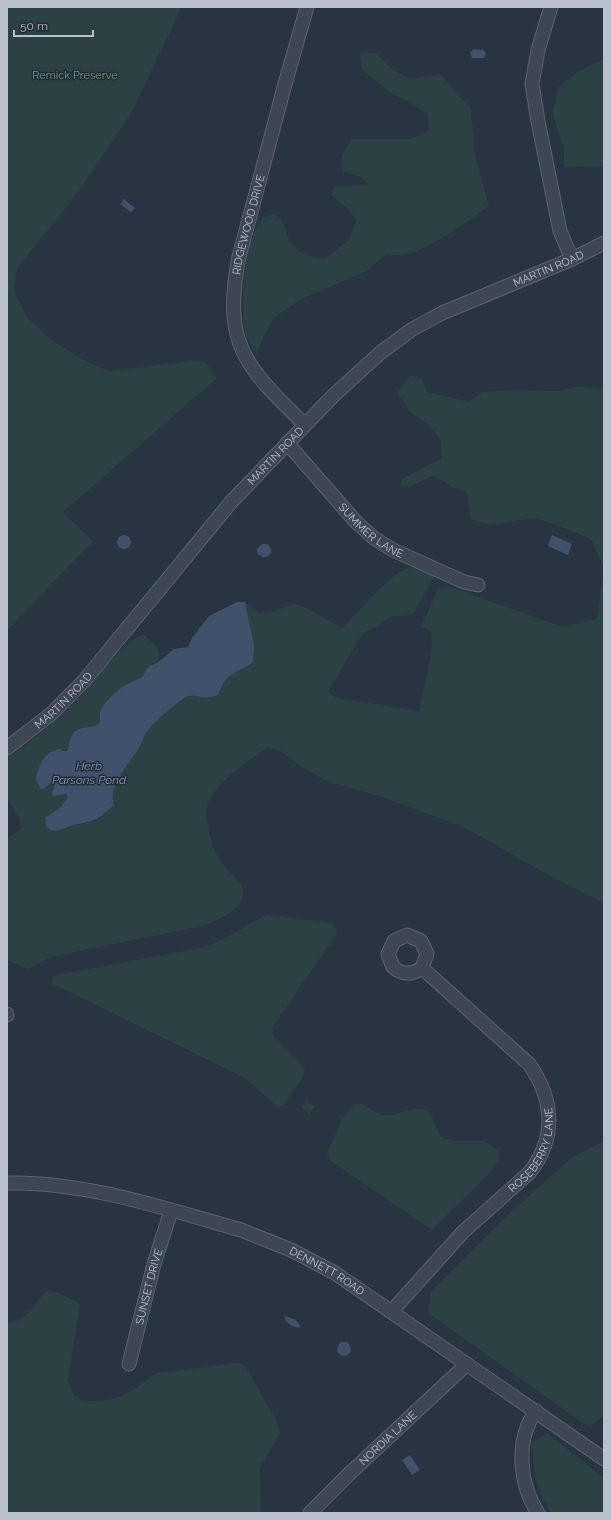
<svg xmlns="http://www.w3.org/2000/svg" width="611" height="1520" font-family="Raleway,sans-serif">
	<rect width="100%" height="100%" fill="#293442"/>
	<g fill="#2b4143">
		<path d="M 7,7 L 182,7 L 130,115 L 77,194 L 17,268 L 14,290 L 27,317 L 53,341 L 82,359 L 108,371 L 192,361 L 205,362 L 217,378 L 63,512 L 93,541 L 7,630 Z"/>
		<path d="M 375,52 L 393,70 L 411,79 L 440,74 L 471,109 L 475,155 L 489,206 C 469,220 425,253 402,255 C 397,256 391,254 386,254 L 367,271 L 301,299 L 275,317 L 264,335 L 257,354 C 253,348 248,342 246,335 C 239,311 244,240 261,220 C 265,215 271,215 277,215 C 284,223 285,228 288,237 C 294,253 310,256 324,259 L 349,240 L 356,220 L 350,211 L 331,195 L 334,187 L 369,185 L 361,177 L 343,171 L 342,156 L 352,139 L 410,139 L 429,131 L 428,115 L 412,103 L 390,93 L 362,69 L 360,53 Z"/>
		<path d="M 604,59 L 604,166 L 564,167 L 564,150 L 553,114 L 558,88 L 576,73 Z"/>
		<path d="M 410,376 L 422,379 L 427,392 L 469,402 L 482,392 L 518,390 L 556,391 L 580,386 L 604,389 L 604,568 L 591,539 L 552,523 L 533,518 L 489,525 L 471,519 L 466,491 L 453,488 L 444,481 L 433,476 L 408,487 L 400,486 L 402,479 L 441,458 L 441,441 L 429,425 L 410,412 L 397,393 Z"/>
		<path d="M 604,568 L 604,903 L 552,877 L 464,827 L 382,797 L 326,781 L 302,767 L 279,750 L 267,748 C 248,761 207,788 206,813 C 206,819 208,826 209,831 C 212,846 217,858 227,869 C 233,876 244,883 243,894 C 242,911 216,921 202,926 L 51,957 L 28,969 L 7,960 L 7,839 L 22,828 L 19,819 L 7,797 L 7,759 C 32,740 57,721 78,699 C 99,679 117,646 143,634 C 153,643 162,648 157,663 L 152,664 L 142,677 L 129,682 L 108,699 L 100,713 L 100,720 L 98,724 L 95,727 L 87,727 L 71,737 C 70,754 58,753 43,759 L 36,780 L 41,789 L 50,783 L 55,783 L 53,796 L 66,794 L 68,796 L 61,807 L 45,818 L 46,826 L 50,830 C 58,830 64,828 72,826 C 93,822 98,821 114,805 C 107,786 130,763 139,748 C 143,741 144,735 149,729 C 153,723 178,702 184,698 C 196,691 204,703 219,694 C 224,678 232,672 247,666 L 254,645 L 245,602 L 258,613 L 275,611 L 293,604 L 306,608 L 342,628 C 355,615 390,574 406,569 C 416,566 426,571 435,575 L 413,614 L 390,617 L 376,627 L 363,633 L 328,692 L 337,698 L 419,711 L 432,650 L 431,630 L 421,627 L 438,589 L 450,587 L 563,627 L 597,619 Z"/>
		<path d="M 267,915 L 332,923 L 337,930 L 336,935 L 272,1028 L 273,1036 L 305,1069 L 302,1078 L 283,1106 L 276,1106 L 245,1078 L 51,983 L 55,975 L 196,949 C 224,942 242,927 267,915 Z"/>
		<path d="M 307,1100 L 315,1107 L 309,1114 L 301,1107 Z"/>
		<path d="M 362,1104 C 368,1107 377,1114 384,1115 C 398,1117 415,1103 427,1111 C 434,1116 436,1131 442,1138 L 458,1141 L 484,1141 L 498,1151 L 499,1160 L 487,1176 L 432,1230 L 331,1161 L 327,1153 L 342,1119 L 354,1105 Z"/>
		<path d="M 604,1141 L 604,1415 L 592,1425 L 587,1426 L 428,1313 L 431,1292 L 508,1215 L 571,1158 Z"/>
		<path d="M 50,1290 L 79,1302 L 80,1305 L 68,1381 L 74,1395 L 83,1401 L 102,1401 L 117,1398 L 133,1390 L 157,1373 L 238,1363 L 245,1366 L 277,1421 L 280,1433 L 260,1468 L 261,1513 L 7,1513 L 7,1322 C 26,1324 35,1303 45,1292 Z"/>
		<path d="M 547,1433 L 604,1478 L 604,1513 L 552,1513 C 535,1491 533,1470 532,1443 Z"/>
	</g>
	<g fill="#40526b">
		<path d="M 474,49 L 484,50 L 486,54 L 484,58 L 472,58 L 470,52 Z"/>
		<path d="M 124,199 L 135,208 L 131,212 L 120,204 Z"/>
		<circle cx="124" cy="542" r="7"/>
		<path d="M 552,535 L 572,544 L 568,555 L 548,546 Z"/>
		<path d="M 262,544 L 267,544 L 271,548 L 271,553 L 267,557 L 262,557 L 257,553 L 257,549 Z"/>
		<path d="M 237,602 L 245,602 L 254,645 L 253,662 C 237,674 226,671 219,694 C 204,703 197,691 184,698 C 178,702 153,723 149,729 C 144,734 143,741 139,748 C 130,763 107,786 114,805 C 95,823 94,820 71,826 C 63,828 58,832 50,830 L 46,826 L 45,818 L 61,807 L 68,796 L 66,794 L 53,796 L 52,793 L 55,783 L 50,783 L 44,789 L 41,789 L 36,780 L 36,775 L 43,759 L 50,752 L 60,749 L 63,751 L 67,751 C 70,745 69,738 73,734 C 80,724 93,730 98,724 C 102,720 98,714 101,709 C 112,693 124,684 142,677 L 149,666 L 157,663 L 174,649 L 188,647 L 192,638 L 209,616 Z"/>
		<path d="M 285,1316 L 296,1320 L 301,1327 C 294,1329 289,1324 285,1320 Z"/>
		<circle cx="344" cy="1349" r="7"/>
		<path d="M 410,1455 L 420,1470 L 412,1475 L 402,1460 Z"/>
	</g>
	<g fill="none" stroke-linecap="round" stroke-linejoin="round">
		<defs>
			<g id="minor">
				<path d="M 551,7 L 538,50 L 532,84 L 538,121 L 560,231 L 572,259"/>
				<path id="s1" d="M 304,424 C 245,366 222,344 239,257 L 285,84 L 307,7"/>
				<path id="s2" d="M 287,443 L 357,523 L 374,538 L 393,550 L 464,582 L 478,585"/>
				<path id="s3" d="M 7,748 L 51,714 L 84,681 L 232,501 L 334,395 L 380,353 L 411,330 L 442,313 L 572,259 L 604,243"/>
				<path d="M 7,1015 L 7,1014"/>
				<path id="s4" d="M 7,1183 C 84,1181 167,1209 241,1230 L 291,1250 L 335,1273 L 604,1459"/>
				<path id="s5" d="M 392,1311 L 463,1232 L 529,1173 C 557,1139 554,1099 529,1064 L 422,968 L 427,954 L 421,941 L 407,935 L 394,941 L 388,954 L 393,967 C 402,975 412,975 422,968"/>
				<path id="s6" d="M 129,1364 L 154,1264 L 171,1211"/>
				<path d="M 536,1411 C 515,1440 519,1484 538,1513"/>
				<path id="s7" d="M 310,1513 L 348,1475 L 467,1364"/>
			</g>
		</defs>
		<use href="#minor" stroke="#5b6470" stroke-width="15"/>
		<use href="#minor" stroke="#3d4652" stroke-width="13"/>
	</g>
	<g text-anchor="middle" stroke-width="3" stroke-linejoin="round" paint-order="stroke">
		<g font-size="11" fill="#739b7c" stroke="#222b38">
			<text x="75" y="79">Remick Preserve</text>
		</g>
		<g font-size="11" fill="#bac1cc" stroke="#222b38">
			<text dy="4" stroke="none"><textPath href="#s1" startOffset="225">RIDGEWOOD DRIVE</textPath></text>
			<text dy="4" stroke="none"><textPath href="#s3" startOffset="734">MARTIN ROAD</textPath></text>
			<text dy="4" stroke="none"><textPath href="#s3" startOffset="398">MARTIN ROAD</textPath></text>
			<text dy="4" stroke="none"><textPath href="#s2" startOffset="122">SUMMER LANE</textPath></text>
			<text dy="4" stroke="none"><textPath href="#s3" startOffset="74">MARTIN ROAD</textPath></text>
			<text dy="4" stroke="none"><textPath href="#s5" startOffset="217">ROSEBERRY LANE</textPath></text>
			<text dy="4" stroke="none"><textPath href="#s4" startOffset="335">DENNETT ROAD</textPath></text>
			<text dy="4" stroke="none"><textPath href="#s6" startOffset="80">SUNSET DRIVE</textPath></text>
			<text dy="4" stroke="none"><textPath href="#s7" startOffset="108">NORDIA LANE</textPath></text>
		</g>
		<g font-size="12" font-style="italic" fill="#8498b2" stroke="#222b38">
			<text x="89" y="770">Herb<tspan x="89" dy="14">Parsons Pond</tspan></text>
		</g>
	</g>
	<rect width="611" height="1520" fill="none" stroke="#bac1cc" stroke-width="16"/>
	<path d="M14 30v6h79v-6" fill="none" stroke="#bac1cc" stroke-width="2"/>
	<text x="20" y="30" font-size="12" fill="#bac1cc" stroke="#222b38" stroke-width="3" paint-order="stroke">50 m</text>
</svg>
